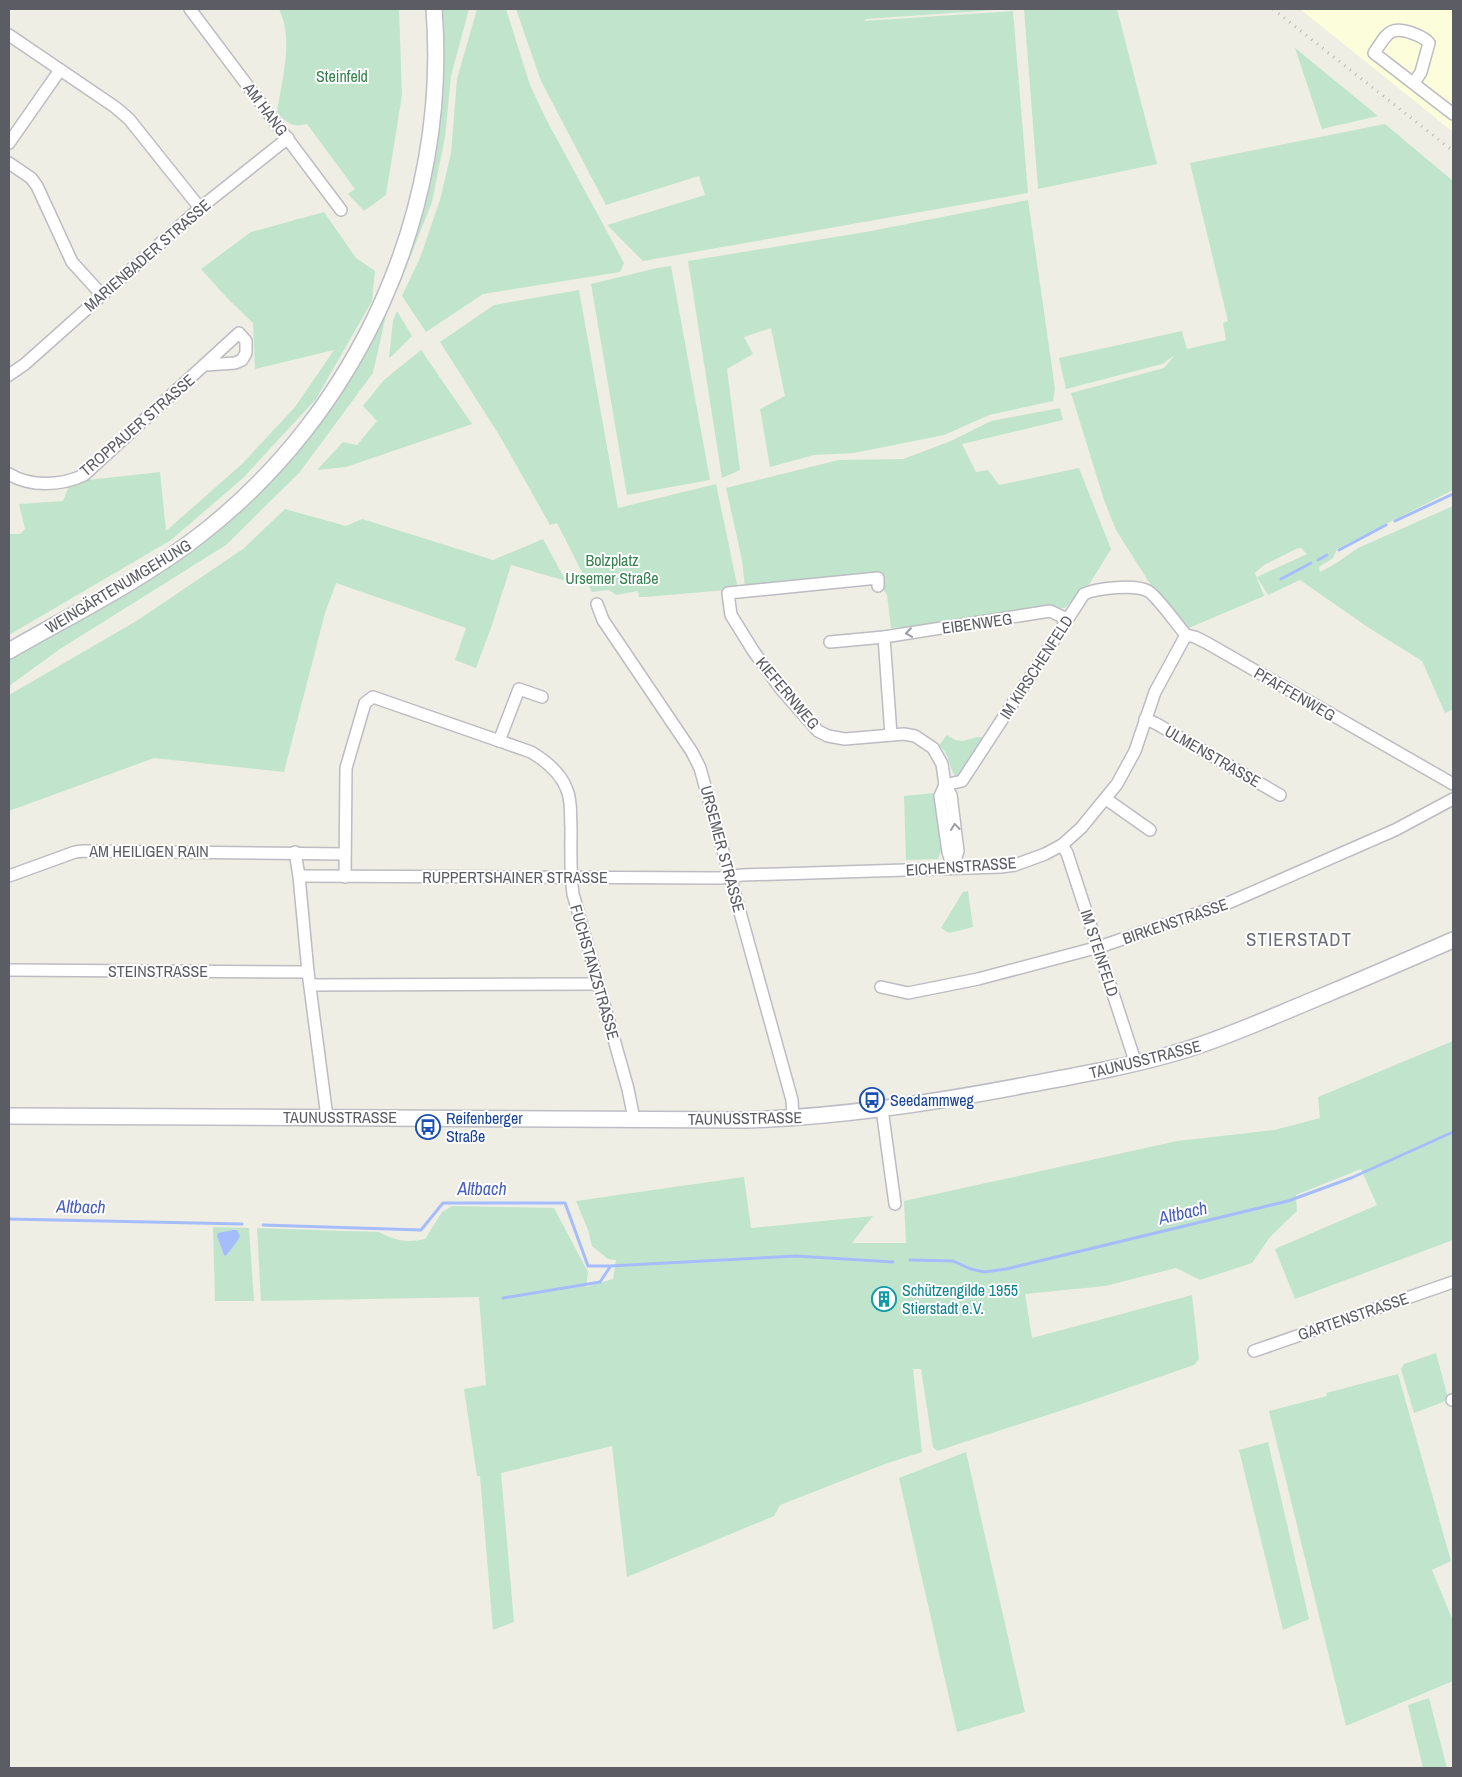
<svg xmlns="http://www.w3.org/2000/svg" width="1462" height="1777" font-family="'Archivo Narrow',sans-serif">
	<rect width="100%" height="100%" fill="#eeeee4"/>
	<path fill="#fbfddb" d="M 1300,9 L 1453,9 L 1453,132 Z"/>
	<g fill="#c1e5cc">
		<path d="M 279,9 L 399,9 L 402,95 L 386,195 L 364,211 L 348,194 L 355,189 L 307,124 C 293,128 286,123 277,112 C 282,79 294,40 279,9 Z"/>
		<path d="M 443,9 L 469,9 L 451,76 L 445,137 L 432,202 L 398,288 L 396,286 L 444,75 Z"/>
		<path d="M 477,9 L 506,9 L 530,85 L 546,119 L 624,263 L 620,272 L 483,294 L 426,332 L 402,296 L 420,258 L 440,200 L 451,153 L 457,79 Z"/>
		<path d="M 516,9 L 1009,9 L 866,19 L 864,21 L 1013,11 L 1028,193 L 643,261 L 607,225 L 705,195 L 699,176 L 606,205 L 541,81 Z"/>
		<path d="M 1024,9 L 1117,9 L 1157,164 L 1038,189 Z"/>
		<path d="M 1295,48 L 1378,116 L 1322,129 Z"/>
		<path d="M 1385,124 L 1453,181 L 1453,490 L 1337,549 L 1333,558 L 1319,567 L 1320,572 L 1335,564 L 1358,548 L 1453,506 L 1453,709 L 1445,713 L 1422,661 L 1366,626 L 1300,580 L 1268,595 L 1257,577 L 1307,554 L 1301,548 L 1298,548 L 1264,565 L 1255,573 L 1264,596 L 1189,628 L 1154,590 L 1116,530 L 1104,500 L 1071,393 L 1164,368 L 1175,355 L 1162,364 L 1066,389 L 1059,358 L 1182,331 L 1187,349 L 1226,340 L 1223,323 L 1228,321 L 1190,163 Z"/>
		<path d="M 1028,200 L 1055,389 L 1053,401 L 989,415 L 944,435 L 854,453 L 814,455 L 770,467 L 760,409 L 785,396 L 771,328 L 744,337 L 753,354 L 727,369 L 740,470 L 722,478 L 688,261 L 866,232 Z"/>
		<path d="M 324,212 L 356,258 L 375,271 L 372,301 L 316,399 L 243,478 L 171,540 L 9,635 L 9,534 L 20,534 L 25,529 L 19,504 L 63,501 L 69,486 L 88,480 L 160,472 L 166,531 L 242,464 L 295,407 L 334,350 L 255,369 L 253,323 L 228,299 L 201,269 L 251,232 Z"/>
		<path d="M 671,266 L 710,480 L 627,495 L 591,284 L 657,268 Z"/>
		<path d="M 579,290 L 618,508 L 716,484 L 738,589 L 645,597 L 639,597 L 638,591 L 616,595 L 609,590 L 592,592 L 557,523 L 550,525 L 501,438 L 440,342 L 494,305 Z"/>
		<path d="M 397,311 L 412,336 L 393,355 L 389,358 L 393,321 Z"/>
		<path d="M 386,315 L 373,373 L 299,473 L 226,545 L 60,649 L 9,686 L 9,661 L 174,563 L 246,508 L 304,444 Z"/>
		<path d="M 421,350 L 472,424 L 346,467 L 317,470 L 343,442 L 357,445 L 377,421 L 363,406 L 384,380 Z"/>
		<path d="M 1060,408 L 1063,420 L 962,444 L 976,472 L 988,470 L 999,485 L 1079,468 L 1111,549 L 1090,583 L 1065,608 L 979,616 L 936,624 L 891,628 L 887,595 L 874,573 L 745,588 L 742,560 L 726,488 L 839,460 L 903,459 L 951,441 L 991,421 Z"/>
		<path d="M 285,509 L 346,526 L 362,519 L 493,560 L 543,539 L 566,581 L 511,565 L 492,625 L 476,668 L 455,660 L 466,628 L 336,583 L 325,613 L 284,772 L 154,758 L 9,811 L 9,695 L 138,620 L 243,549 Z"/>
		<path d="M 947,735 C 965,749 971,733 986,738 L 962,775 L 957,777 C 948,771 952,756 939,745 Z"/>
		<path d="M 935,793 L 942,848 L 938,859 L 906,860 L 904,796 Z"/>
		<path d="M 968,891 L 973,927 L 949,933 L 941,928 L 963,892 Z"/>
		<path d="M 1453,1041 L 1453,1240 L 1295,1299 L 1275,1249 L 1377,1205 L 1361,1169 L 1296,1195 L 1297,1211 L 1270,1237 L 1252,1263 L 1200,1280 L 1176,1268 L 1105,1286 L 1025,1294 L 1032,1338 L 1192,1295 L 1199,1359 L 1194,1365 L 1090,1401 L 937,1451 L 933,1447 L 921,1369 L 913,1369 L 922,1452 L 885,1464 L 780,1505 L 774,1516 L 627,1577 L 612,1446 L 501,1473 L 514,1622 L 493,1630 L 480,1476 L 477,1476 L 464,1389 L 486,1385 L 479,1297 L 261,1301 L 257,1228 L 379,1232 C 396,1241 407,1243 425,1239 L 442,1212 L 452,1206 L 554,1208 L 588,1272 L 586,1287 L 613,1279 L 616,1260 L 608,1259 L 592,1246 L 588,1230 L 576,1201 L 744,1177 L 751,1228 L 873,1216 L 852,1243 L 906,1243 L 904,1201 L 1177,1141 L 1274,1130 L 1320,1118 L 1318,1097 Z"/>
		<path d="M 213,1227 L 249,1228 L 254,1301 L 215,1301 Z"/>
		<path d="M 1436,1353 L 1448,1398 L 1443,1402 L 1414,1413 L 1401,1369 L 1404,1364 Z"/>
		<path d="M 1398,1374 L 1451,1561 L 1432,1570 L 1453,1621 L 1453,1681 L 1346,1726 L 1269,1411 L 1327,1396 L 1326,1393 Z"/>
		<path d="M 1268,1442 L 1309,1619 L 1283,1630 L 1239,1450 Z"/>
		<path d="M 966,1452 L 1025,1712 L 957,1732 L 899,1478 Z"/>
		<path d="M 1429,1698 L 1447,1768 L 1423,1768 L 1408,1705 Z"/>
	</g>
	<path fill="#a6bdfd" d="M 233,1230 L 237,1230 L 240,1236 C 236,1244 231,1249 226,1256 L 224,1255 L 217,1236 L 218,1233 Z"/>
	<g fill="none" stroke-linecap="round" stroke-linejoin="round">
		<g stroke="#a6bdfd" stroke-width="3">
			<path d="M 1395,521 L 1453,494"/>
			<path d="M 1339,550 L 1386,525"/>
			<path d="M 1318,560 L 1327,555"/>
			<path d="M 1281,579 L 1311,563"/>
			<path d="M 9,1219 L 242,1224"/>
			<path d="M 263,1225 L 421,1230 L 443,1203 L 565,1203 L 588,1266 L 610,1266 L 796,1256 L 893,1262"/>
			<path d="M 910,1260 L 953,1261 L 971,1269 L 984,1272 L 1006,1269 L 1288,1201 L 1351,1178 L 1453,1132"/>
			<path d="M 503,1298 L 600,1282 L 610,1267"/>
		</g>
		<defs>
			<g id="street">
				<path d="M 190,9 L 341,210"/>
				<path d="M 9,35 L 115,107 L 129,119 L 200,208"/>
				<path d="M 1414,83 L 1421,72 L 1429,43 C 1424,37 1419,36 1412,33 C 1388,25 1387,35 1374,53 L 1453,114"/>
				<path d="M 9,143 L 60,70"/>
				<path d="M 9,163 L 31,178 L 37,186 L 72,262 L 102,295"/>
				<path d="M 9,375 L 25,364 L 200,208 L 288,138"/>
				<path d="M 9,474 C 30,487 61,486 84,475 L 239,333 L 246,341 L 246,353 L 242,360 L 235,363 L 206,365"/>
				<path d="M 878,586 L 878,578 L 728,593 L 731,615 L 754,652 L 781,689 L 818,731 L 828,736 L 845,739 L 904,734 L 915,736 L 933,748 L 942,764 L 945,785 L 951,795 L 958,851 L 953,868"/>
				<path d="M 597,604 L 603,620 L 692,752 L 700,768 L 792,1100 L 793,1119"/>
				<path d="M 884,637 L 891,735"/>
				<path d="M 830,642 L 884,637 L 1050,611 L 1067,619"/>
				<path d="M 1145,719 L 1155,723 L 1280,795"/>
				<path d="M 499,741 L 519,689 L 542,697"/>
				<path d="M 945,785 L 962,781 L 1084,594 C 1097,588 1135,584 1148,591 C 1157,596 1178,626 1186,635 L 1195,637 L 1207,643 L 1453,784"/>
				<path d="M 945,785 L 940,796 L 948,852 L 953,868"/>
				<path d="M 1106,799 L 1150,830"/>
				<path d="M 1062,845 L 1067,853 L 1136,1064"/>
				<path d="M 295,852 L 299,876 L 308,972 L 327,1117"/>
				<path d="M 9,876 L 75,852 L 84,851 L 345,854"/>
				<path d="M 299,876 L 720,878 L 742,875 L 1001,867 L 1015,865 L 1045,854 L 1062,845 L 1081,828 L 1117,784 L 1135,751 L 1155,692 L 1186,635"/>
				<path d="M 345,877 L 346,768 L 365,703 L 373,697 L 531,752 C 546,761 561,773 567,790 C 572,802 570,815 571,828 C 571,850 570,872 573,894 L 628,1089 L 634,1119"/>
				<path d="M 9,970 L 308,972"/>
				<path d="M 311,985 L 598,984"/>
				<path d="M 881,987 L 908,993 L 978,979 L 1099,947 L 1228,903 L 1395,830 L 1453,799"/>
				<path d="M 882,1109 L 895,1204"/>
				<path d="M 1254,1351 L 1453,1282"/>
				<path d="M 1452,1400 L 1453,1400"/>
			</g>
			<g id="secondary">
				<path d="M 9,651 C 73,614 141,581 200,535 C 359,412 450,210 434,9"/>
				<path d="M 9,1116 L 746,1120 C 840,1117 933,1103 1026,1085 C 1079,1075 1133,1066 1185,1050 C 1227,1037 1267,1019 1308,1002 C 1356,982 1405,961 1453,940"/>
			</g>
		</defs>
		<use href="#street" stroke="#bcbcc2" stroke-width="14"/>
		<use href="#secondary" stroke="#bdbdc5" stroke-width="18"/>
		<use href="#street" stroke="#fff" stroke-width="11"/>
		<use href="#secondary" stroke="#fff" stroke-width="15"/>
		<path stroke="#b7b7b8" stroke-width="3" stroke-dasharray="1 6" stroke-linecap="butt" d="M 1273,9 L 1453,151"/>
	</g>
	<defs><path id="oneway-chevron" d="M-2-3.5L2.5 0L-2 3.5" fill="none" stroke-width="1.6" stroke-linecap="round" stroke-linejoin="round" transform="scale(1.25)"/></defs>
	<g stroke="#9d9ea2">
		<use href="#oneway-chevron" transform="translate(909 633) rotate(172)"/>
		<use href="#oneway-chevron" transform="translate(955 827) rotate(-97)"/>
	</g>
	<defs>
		<symbol id="bus-ring" viewBox="-11 -11 22 22"><circle r="9.5" fill="#fff" stroke="#1a4fb4" stroke-width="1.5"/><path d="M-5-6H5V4H4V6H2V4H-2V6H-4V4H-5ZM-3.5-4V0h7V-4ZM-3.5 1.2v1.5H-2V1.2ZM2 1.2v1.5H3.5V1.2Z" fill="#1a4fb4"/></symbol>
		<symbol id="building-ring" viewBox="-11 -11 22 22"><circle r="9.5" fill="#fff" stroke="#0f9aa8" stroke-width="1.5"/><path d="M-4-6H4V6H1V3H-1V6H-4ZM-2.5-4.3h1.7v1.8h-1.7ZM.8-4.3h1.7v1.8H.8ZM-2.5-1h1.7V.8h-1.7ZM.8-1h1.7V.8H.8Z" fill="#0f9aa8"/></symbol>
	</defs>
	<g fill-rule="evenodd">
		<use href="#bus-ring" x="858" y="1086" width="28" height="28"/>
		<use href="#bus-ring" x="414" y="1113" width="28" height="28"/>
		<use href="#building-ring" x="870" y="1285" width="28" height="28"/>
	</g>
	<g text-anchor="middle" stroke-width="4" stroke-linejoin="round" paint-order="stroke">
		<g font-size="16" fill="#368250" stroke="#fff">
			<text x="342" y="82">Steinfeld</text>
			<text x="612" y="566">Bolzplatz<tspan x="612" dy="18">Ursemer Straße</tspan></text>
		</g>
		<g font-size="16" fill="#5c5d64" stroke="#fff">
			<text transform="translate(266 109) rotate(53)" y="6">AM HANG</text>
			<text transform="translate(147 255) rotate(-41)" y="6">MARIENBADER STRASSE</text>
			<text transform="translate(137 425) rotate(-41)" y="6">TROPPAUER STRASSE</text>
			<text transform="translate(118 586) rotate(-31)" y="6">WEINGÄRTENUMGEHUNG</text>
			<text transform="translate(977 623) rotate(-8)" y="6">EIBENWEG</text>
			<text transform="translate(1036 667) rotate(-57)" y="6">IM KIRSCHENFELD</text>
			<text transform="translate(788 693) rotate(50)" y="6">KIEFERNWEG</text>
			<text transform="translate(1295 694) rotate(30)" y="6">PFAFFENWEG</text>
			<text transform="translate(1213 756) rotate(30)" y="6">ULMENSTRASSE</text>
			<text transform="translate(723 849) rotate(75)" y="6">URSEMER STRASSE</text>
			<text x="149" y="857">AM HEILIGEN RAIN</text>
			<text transform="translate(961 866) rotate(-4)" y="6">EICHENSTRASSE</text>
			<text x="515" y="883">RUPPERTSHAINER STRASSE</text>
			<text transform="translate(1175 921) rotate(-19)" y="6">BIRKENSTRASSE</text>
			<text transform="translate(1100 953) rotate(72)" y="6">IM STEINFELD</text>
			<text x="158" y="977">STEINSTRASSE</text>
			<text transform="translate(595 972) rotate(74)" y="6">FUCHSTANZSTRASSE</text>
			<text transform="translate(1145 1059) rotate(-14)" y="6">TAUNUSSTRASSE</text>
			<text x="340" y="1123">TAUNUSSTRASSE</text>
			<text transform="translate(745 1118) rotate(-1)" y="6">TAUNUSSTRASSE</text>
			<text transform="translate(1353 1316) rotate(-19)" y="6">GARTENSTRASSE</text>
		</g>
		<g font-size="16" fill="#164399" stroke="#fff" text-anchor="start">
			<text x="890" y="1106">Seedammweg</text>
			<text x="446" y="1124">Reifenberger<tspan x="446" dy="18">Straße</tspan></text>
		</g>
		<g font-size="16" fill="#0d838f" stroke="#fff" text-anchor="start">
			<text x="902" y="1296">Schützengilde 1955<tspan x="902" dy="18">Stierstadt e.V.</tspan></text>
		</g>
		<g font-size="18" font-style="italic" fill="#485fc1" stroke="#fff">
			<text x="482" y="1195">Altbach</text>
			<text transform="translate(81 1207) rotate(1)" y="6">Altbach</text>
			<text transform="translate(1183 1213) rotate(-13)" y="6">Altbach</text>
		</g>
		<g font-size="19" letter-spacing="1" fill="#6d6f76" stroke="#fff">
			<text x="1299" y="946">STIERSTADT</text>
		</g>
	</g>
	<rect width="1462" height="1777" fill="none" stroke="#5c5d64" stroke-width="20"/>
</svg>
